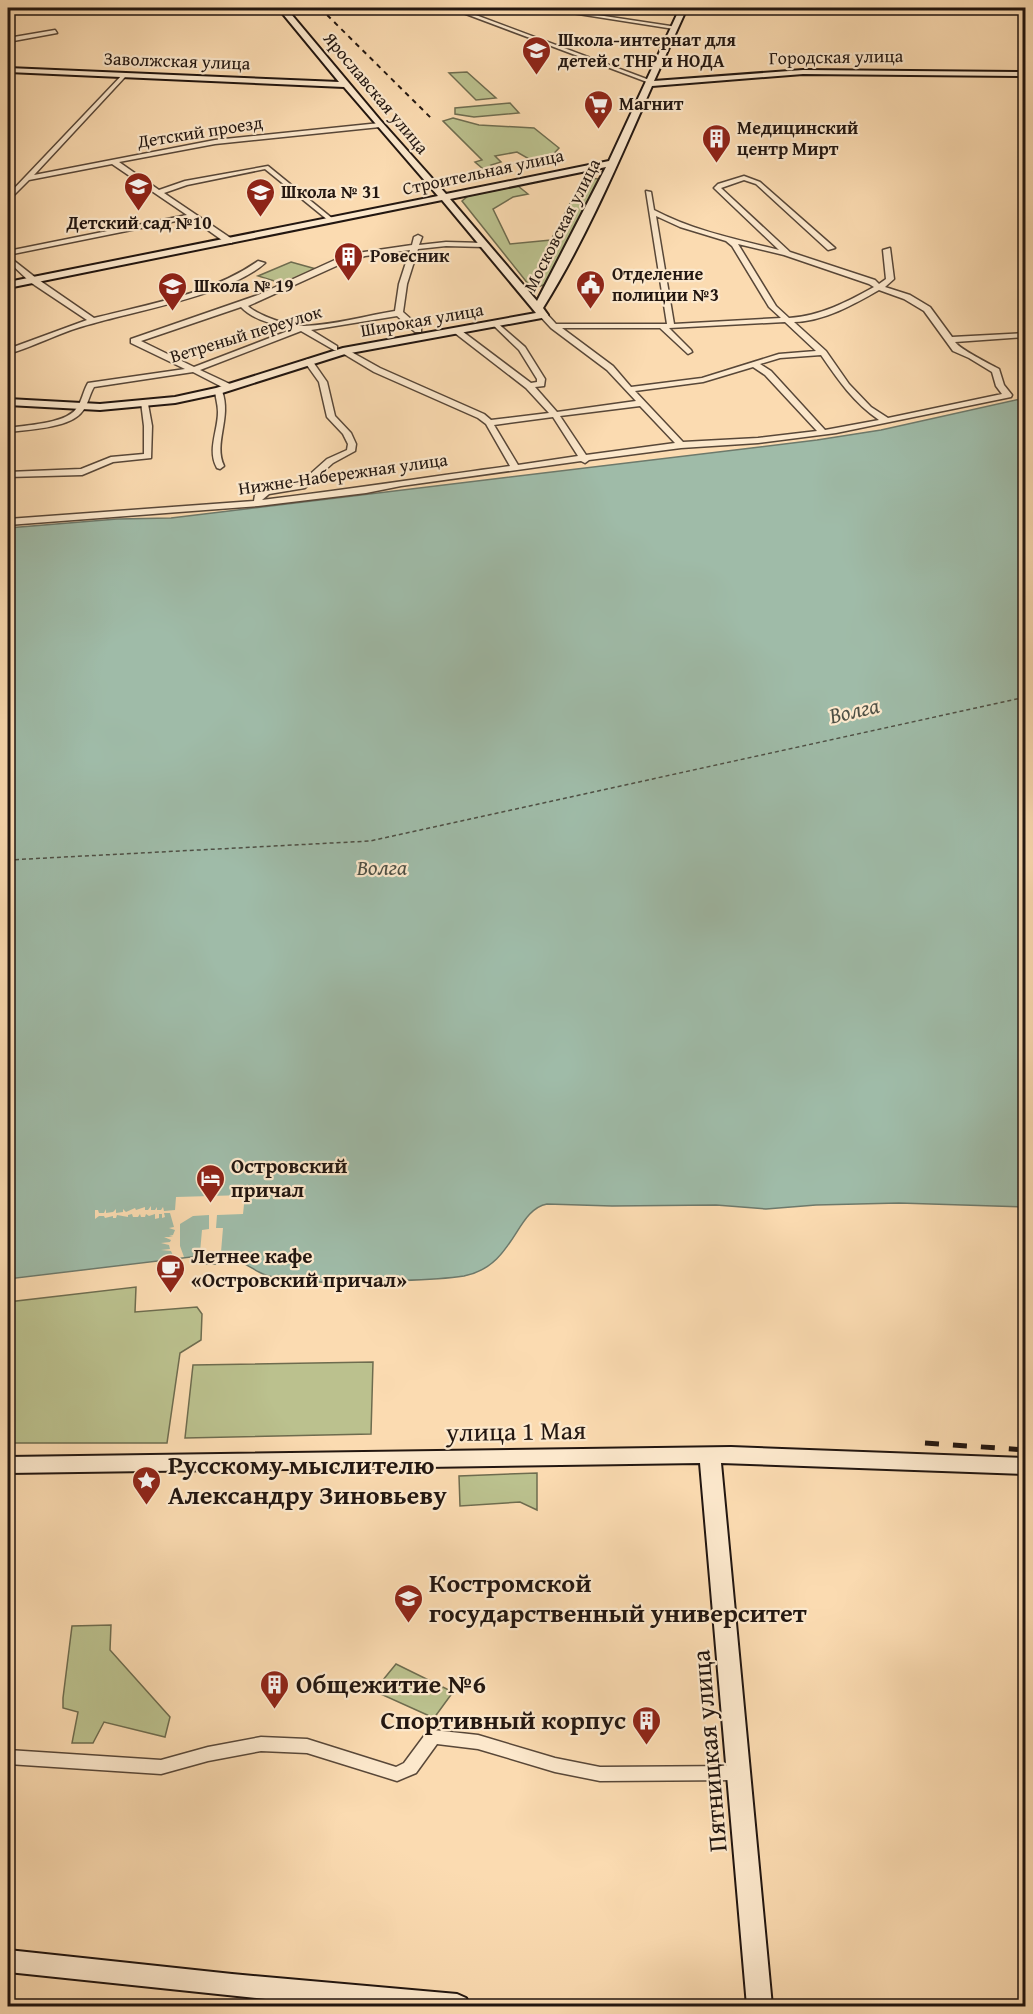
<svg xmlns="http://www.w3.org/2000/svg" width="1033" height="2014" font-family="'Gentium Book Plus',serif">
	<rect width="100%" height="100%" fill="#fbdbb1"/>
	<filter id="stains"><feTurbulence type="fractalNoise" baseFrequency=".00333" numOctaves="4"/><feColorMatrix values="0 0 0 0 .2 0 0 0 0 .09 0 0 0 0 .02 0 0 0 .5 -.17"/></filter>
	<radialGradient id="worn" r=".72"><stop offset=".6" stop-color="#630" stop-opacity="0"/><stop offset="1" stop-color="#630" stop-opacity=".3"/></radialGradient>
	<g fill="#bbc18e" stroke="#6e6c4f" stroke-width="1.5">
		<path d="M 467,72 L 496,98 L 476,100 L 449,73 Z"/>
		<path d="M 510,103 L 519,113 L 474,117 L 455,114 L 455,108 Z"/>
		<path d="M 453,118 L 479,125 L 534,128 L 559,148 L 547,161 L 536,163 L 517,152 L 495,156 L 501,162 L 491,165 L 499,172 L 489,174 L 475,162 L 482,160 L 443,121 Z"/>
		<path d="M 583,178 L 601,179 L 546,284 L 538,287 L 529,285 L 462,201 L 468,196 L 518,186 L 528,194 L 513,197 L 493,209 L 510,244 L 551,240 Z"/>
		<path d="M 291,262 L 316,269 L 284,284 L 258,276 Z"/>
		<path d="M 136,1287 L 135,1312 L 197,1307 L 202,1314 L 201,1340 L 180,1353 L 167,1443 L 8,1443 L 8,1302 Z"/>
		<path d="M 373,1362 L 371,1434 L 185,1438 L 193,1365 Z"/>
		<path d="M 537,1473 L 537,1510 L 520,1502 L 460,1506 L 459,1476 Z"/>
		<path d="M 111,1625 L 110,1650 L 170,1717 L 165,1737 L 104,1722 L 93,1743 L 72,1743 L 78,1712 L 63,1708 L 63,1698 L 72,1626 Z"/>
		<path d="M 396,1664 L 453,1692 L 434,1718 L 374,1691 Z"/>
	</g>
	<path fill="#9fbba8" stroke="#6d796b" stroke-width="1.5" d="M 1025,398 L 1025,1207 L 899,1203 L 816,1205 L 766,1209 L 716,1205 L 612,1206 L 547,1204 C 515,1210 515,1266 464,1276 C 438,1280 412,1280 386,1281 C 353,1282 318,1284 285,1279 C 277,1278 269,1277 263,1274 C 247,1267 240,1257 221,1259 L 220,1264 L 199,1264 L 199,1256 L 8,1279 L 8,528 L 117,519 L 171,518 L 817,440 L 881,430 Z"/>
	<path fill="#fbdbb1" d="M 245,1195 L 243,1214 L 217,1215 L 216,1228 L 223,1228 L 220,1264 L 199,1264 L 202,1230 L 209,1229 L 209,1215 L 193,1216 L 180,1224 L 180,1246 L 184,1257 L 174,1258 L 171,1251 L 161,1250 L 170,1249 L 169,1245 L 161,1243 L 170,1242 L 171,1240 L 164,1237 L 173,1237 L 169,1236 L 173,1235 L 175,1230 L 169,1228 L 174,1227 L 170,1213 L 164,1213 L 165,1217 L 162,1218 L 162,1214 L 159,1214 L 159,1218 L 155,1219 L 155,1214 L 149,1216 L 146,1214 L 145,1217 L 141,1217 L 140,1214 L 138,1217 L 133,1217 L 132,1214 L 128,1215 L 128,1217 L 117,1215 L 116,1218 L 113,1218 L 113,1216 L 105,1218 L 104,1216 L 99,1216 L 95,1219 L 95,1210 L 98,1210 L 99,1213 L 104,1213 L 106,1209 L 106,1213 L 113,1212 L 116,1209 L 116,1213 L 123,1212 L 123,1209 L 126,1212 L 135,1208 L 136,1210 L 145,1207 L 145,1210 L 148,1210 L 151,1206 L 151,1210 L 155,1210 L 157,1207 L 157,1210 L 161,1210 L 163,1207 L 164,1211 L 175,1210 L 176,1197 Z"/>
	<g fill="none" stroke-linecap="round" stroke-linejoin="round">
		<path stroke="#4e5045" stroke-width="1.5" stroke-dasharray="4 3" stroke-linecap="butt" d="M 8,860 L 370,841 L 1026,697"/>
		<defs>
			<g id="street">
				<path d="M 450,8 L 457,8 L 652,81 L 647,82 Z"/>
				<path d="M 540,8 L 551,8 L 677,27 L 674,29 Z"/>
				<path d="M 55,30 L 57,33 L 8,42 L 8,38 Z"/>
				<path d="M 123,74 L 125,77 L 34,175 L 215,140 L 380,123 L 383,125 L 380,127 L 215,144 L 119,162 L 159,190 L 185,181 L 268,166 L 333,219 L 333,221 L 329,221 L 265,169 L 187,185 L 164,193 L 232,239 L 232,243 L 226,243 L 191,218 L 8,255 L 8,251 L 187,215 L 112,164 L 29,180 L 10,199 L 8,200 L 8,195 Z"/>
				<path d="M 744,176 L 760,182 L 835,248 L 828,250 L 756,184 L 744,180 L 721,188 L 790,252 L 875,280 L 879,284 L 886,279 L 883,250 L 890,248 L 894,279 L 885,287 L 910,295 L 930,307 L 952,337 L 1026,333 L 1026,337 L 955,342 C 961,350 988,363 999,369 L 1004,385 L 1012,395 L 1011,397 L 836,433 L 758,443 L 681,448 L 589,460 L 585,463 L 581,461 L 401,486 L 366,493 L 258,506 L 8,525 L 8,519 L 254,501 L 255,495 L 263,490 L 299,484 L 327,459 L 347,450 L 348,444 L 343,434 L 327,417 L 319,382 L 304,361 L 308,359 L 311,359 L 327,382 L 335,416 L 351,433 L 356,444 L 355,451 L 333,463 L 305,488 L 269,494 L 262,500 C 345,490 428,477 510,466 L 486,424 L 478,418 L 374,372 L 339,351 L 346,349 L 380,368 L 484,414 L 491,420 L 549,413 L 526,388 L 451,330 L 458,328 L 531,383 L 537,382 L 537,379 L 519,350 L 491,323 L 495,321 L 525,347 L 545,379 L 544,386 L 535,387 L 557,412 L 636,401 L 607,370 L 551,328 L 539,315 L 546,313 L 556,324 L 667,324 L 646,191 L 651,192 L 654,210 C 694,231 736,239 779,250 L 714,188 L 718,184 ZM 656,216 L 680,227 L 726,241 L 732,246 L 769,307 L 781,318 L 674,324 ZM 738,244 L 784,255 L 869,284 L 874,287 C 847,302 820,316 789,318 L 776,306 ZM 879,290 L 904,299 L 924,311 L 953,351 L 969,358 L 992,372 L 996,386 L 1002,394 L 888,418 L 871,407 L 849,384 L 826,351 L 794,322 C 824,321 853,305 879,290 ZM 785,322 L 816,351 L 779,354 L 702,378 L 631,387 L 613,366 L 562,328 L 660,328 L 688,354 L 692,352 L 691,350 L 669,328 ZM 821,355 C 838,380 854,403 879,420 L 825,430 L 771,371 L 760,364 L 780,358 ZM 753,367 L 765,375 L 817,431 L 758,438 L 683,442 L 635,391 L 703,382 ZM 640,406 L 675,443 L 586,455 L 560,416 ZM 553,417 L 578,456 L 518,465 L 494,425 Z"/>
				<path d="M 418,235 L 422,237 L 419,245 L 446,242 L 484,243 L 488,245 L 484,247 L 446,246 L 418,249 L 407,284 L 403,312 L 421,328 L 421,332 L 415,332 L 397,316 L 311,330 L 337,346 L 337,350 L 334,350 L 301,331 L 200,370 L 232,385 L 232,389 L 226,389 L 193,372 L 94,387 C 89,395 88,406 81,413 C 68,428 27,430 8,432 L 8,428 C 25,425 65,424 76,409 C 82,402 83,391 88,383 L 185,369 L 131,343 L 131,339 L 258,295 L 337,259 L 364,252 L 412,245 L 414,237 ZM 410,250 L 399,284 L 395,311 C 365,316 334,325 304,326 C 290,327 257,315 248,306 L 343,263 L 365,256 ZM 241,307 C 254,321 275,324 293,329 L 194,367 L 141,341 Z"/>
				<path d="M 8,256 L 36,278 L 94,318 C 149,304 211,294 258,261 L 265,263 C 231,294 136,311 91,324 C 62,331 36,346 8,354 L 8,349 L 87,320 L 30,282 L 8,261 Z"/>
				<path d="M 215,389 L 222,391 C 232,418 213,443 224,466 L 220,469 L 217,468 C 207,450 218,431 218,412 C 218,404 215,396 215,389 Z"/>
				<path d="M 141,402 L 148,404 L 152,426 L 151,458 L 113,462 L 82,475 L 8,477 L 8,472 L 81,469 L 111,457 L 144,454 L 144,426 Z"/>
				<path d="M 433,1730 L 478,1735 L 555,1758 L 600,1767 L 739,1766 L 745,1768 L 747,1773 L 745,1778 L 739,1780 L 600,1781 L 555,1772 L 478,1749 L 437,1744 L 416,1773 L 397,1781 L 307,1753 L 261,1751 L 208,1761 L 161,1774 L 8,1764 L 8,1750 L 161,1760 L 208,1747 L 261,1737 L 307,1739 L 396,1767 L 404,1763 L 427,1732 Z"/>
			</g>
			<g id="secondary">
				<path d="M 278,8 L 286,8 L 380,120 L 446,194 L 609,161 L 680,8 L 687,8 L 654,81 L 803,70 L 1026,72 L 1026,76 L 803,74 L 652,86 C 619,161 586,239 543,308 L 548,315 L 547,317 L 345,354 L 222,393 L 175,403 L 100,410 L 8,405 L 8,399 L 100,404 L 175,397 L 216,388 L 343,348 L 536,313 L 442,200 L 8,288 L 8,282 L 438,196 L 344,87 L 8,72 L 8,68 L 339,82 ZM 606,167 L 537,301 L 450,199 Z"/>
				<path d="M 731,1447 L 1026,1458 L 1026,1474 L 721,1463 L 772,2006 L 747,2006 L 700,1463 L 8,1473 L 8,1457 Z"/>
				<path d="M 8,1950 L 232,1974 L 457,1994 L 466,1998 L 470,2006 L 332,2006 L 8,1972 Z"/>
			</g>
		</defs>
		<use href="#street" stroke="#584738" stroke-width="3"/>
		<use href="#secondary" stroke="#221610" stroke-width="4"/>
		<use href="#street" fill="#fce8cc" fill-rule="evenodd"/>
		<use href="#secondary" fill="#fce8cc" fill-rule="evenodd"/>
		<path stroke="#221610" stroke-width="2" stroke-dasharray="5 5" stroke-linecap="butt" d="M 320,8 L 433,120"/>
		<path stroke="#221610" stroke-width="5" stroke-dasharray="14 14" stroke-linecap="butt" d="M 925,1443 L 1026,1450"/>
	</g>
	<defs>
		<symbol id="school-pin" viewBox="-11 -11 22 30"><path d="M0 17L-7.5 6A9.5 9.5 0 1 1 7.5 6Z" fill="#8f2418" stroke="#fce8cc"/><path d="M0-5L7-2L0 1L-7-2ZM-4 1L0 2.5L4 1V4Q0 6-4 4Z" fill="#fff"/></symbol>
		<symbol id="supermarket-pin" viewBox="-11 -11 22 30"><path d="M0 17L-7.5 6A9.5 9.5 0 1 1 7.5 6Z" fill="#8f2418" stroke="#fce8cc"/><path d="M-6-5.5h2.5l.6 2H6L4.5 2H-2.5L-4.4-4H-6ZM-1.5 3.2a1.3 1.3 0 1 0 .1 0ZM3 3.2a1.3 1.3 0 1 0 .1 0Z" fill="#fff"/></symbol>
		<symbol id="building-pin" viewBox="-11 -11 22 30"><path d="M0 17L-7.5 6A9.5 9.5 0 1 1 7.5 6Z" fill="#8f2418" stroke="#fce8cc"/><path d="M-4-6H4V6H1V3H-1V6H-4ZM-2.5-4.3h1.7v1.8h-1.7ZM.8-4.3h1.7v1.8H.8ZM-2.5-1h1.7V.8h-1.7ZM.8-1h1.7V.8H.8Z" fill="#fff"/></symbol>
		<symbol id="civic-pin" viewBox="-11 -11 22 30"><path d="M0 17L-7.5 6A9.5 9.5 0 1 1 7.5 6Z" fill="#8f2418" stroke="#fce8cc"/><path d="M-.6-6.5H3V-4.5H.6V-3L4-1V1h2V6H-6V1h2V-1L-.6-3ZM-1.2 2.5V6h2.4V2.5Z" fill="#fff"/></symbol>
		<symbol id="hotel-pin" viewBox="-11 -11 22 30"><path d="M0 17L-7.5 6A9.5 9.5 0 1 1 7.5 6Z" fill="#8f2418" stroke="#fce8cc"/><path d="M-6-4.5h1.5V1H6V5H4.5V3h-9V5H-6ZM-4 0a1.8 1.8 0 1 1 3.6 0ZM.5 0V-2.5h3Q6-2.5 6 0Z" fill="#fff"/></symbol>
		<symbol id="cafe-pin" viewBox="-11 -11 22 30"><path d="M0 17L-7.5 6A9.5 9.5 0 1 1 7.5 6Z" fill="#8f2418" stroke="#fce8cc"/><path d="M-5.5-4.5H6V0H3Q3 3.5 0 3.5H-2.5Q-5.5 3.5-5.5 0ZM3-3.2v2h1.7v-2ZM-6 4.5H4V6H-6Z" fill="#fff"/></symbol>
		<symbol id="sight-pin" viewBox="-11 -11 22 30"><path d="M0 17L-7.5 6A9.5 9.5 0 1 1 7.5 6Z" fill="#8f2418" stroke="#fce8cc"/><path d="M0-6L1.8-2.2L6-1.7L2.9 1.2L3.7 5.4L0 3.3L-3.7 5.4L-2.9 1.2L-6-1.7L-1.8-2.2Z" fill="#fff"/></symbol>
		<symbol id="university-pin" viewBox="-11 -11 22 30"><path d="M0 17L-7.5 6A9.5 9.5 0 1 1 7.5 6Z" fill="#8f2418" stroke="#fce8cc"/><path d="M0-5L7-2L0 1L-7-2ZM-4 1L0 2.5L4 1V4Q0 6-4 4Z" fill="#fff"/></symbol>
	</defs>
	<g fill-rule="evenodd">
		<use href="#school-pin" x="520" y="34" width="33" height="45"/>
		<use href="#supermarket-pin" x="582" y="88" width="33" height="45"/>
		<use href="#building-pin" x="700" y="122" width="33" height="45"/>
		<use href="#school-pin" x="122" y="170" width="33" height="45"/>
		<use href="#school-pin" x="244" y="176" width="33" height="45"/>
		<use href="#building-pin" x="332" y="240" width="33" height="45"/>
		<use href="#civic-pin" x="574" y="268" width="33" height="45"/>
		<use href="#school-pin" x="156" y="270" width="33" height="45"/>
		<use href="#hotel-pin" x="194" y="1162" width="33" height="45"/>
		<use href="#cafe-pin" x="154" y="1252" width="33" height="45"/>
		<use href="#sight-pin" x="130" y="1464" width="33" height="45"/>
		<use href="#university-pin" x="392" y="1582" width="33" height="45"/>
		<use href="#building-pin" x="258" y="1668" width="33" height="45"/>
		<use href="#building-pin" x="630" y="1704" width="33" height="45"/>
	</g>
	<g text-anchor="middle" stroke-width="4.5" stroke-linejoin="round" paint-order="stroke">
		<g font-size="18" font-weight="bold" fill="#221610" stroke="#fce8cc" text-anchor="start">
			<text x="558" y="46">Школа-интернат для<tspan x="558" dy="21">детей с ТНР и НОДА</tspan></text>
			<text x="619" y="110">Магнит</text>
			<text x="737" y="134">Медицинский<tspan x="737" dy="21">центр Мирт</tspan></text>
			<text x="281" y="198">Школа № 31</text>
			<text x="139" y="229" text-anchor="middle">Детский сад №10</text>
			<text x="370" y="262">Ровесник</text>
			<text x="612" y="280">Отделение<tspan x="612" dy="21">полиции №3</tspan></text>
			<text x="194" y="292">Школа № 19</text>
		</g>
		<g font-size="18" fill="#221610" stroke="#fce8cc">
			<text transform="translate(836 57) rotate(-1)" y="6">Городская улица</text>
			<text transform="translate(177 61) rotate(2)" y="6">Заволжская улица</text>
			<text transform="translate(376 93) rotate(50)" y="6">Ярославская улица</text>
			<text transform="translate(200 132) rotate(-9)" y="6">Детский проезд</text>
			<text transform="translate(483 172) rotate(-12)" y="6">Строительная улица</text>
			<text transform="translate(562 225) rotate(-63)" y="6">Московская улица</text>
			<text transform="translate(422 320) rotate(-10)" y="6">Широкая улица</text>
			<text transform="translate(246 334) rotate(-17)" y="6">Ветреный переулок</text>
			<text transform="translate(343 474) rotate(-8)" y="6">Нижне-Набережная улица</text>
		</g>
		<g font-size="21" font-weight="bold" fill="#221610" stroke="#fce8cc" text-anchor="start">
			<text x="231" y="1173">Островский<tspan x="231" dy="24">причал</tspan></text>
			<text x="191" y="1263">Летнее кафе<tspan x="191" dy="24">«Островский причал»</tspan></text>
		</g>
		<g font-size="22" font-style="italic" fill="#4e5045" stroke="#fce8cc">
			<text transform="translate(854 710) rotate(-13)" y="8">Волга</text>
			<text x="382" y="875">Волга</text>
		</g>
		<g font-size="26" fill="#221610" stroke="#fce8cc">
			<text transform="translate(516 1431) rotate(-1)" y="9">улица 1 Мая</text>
			<text transform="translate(709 1751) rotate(-95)" y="9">Пятницкая улица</text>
		</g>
		<g font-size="26" font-weight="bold" fill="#221610" stroke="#fce8cc" text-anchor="start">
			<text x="168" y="1474">Русскому мыслителю<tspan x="168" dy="30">Александру Зиновьеву</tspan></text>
			<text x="429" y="1592">Костромской<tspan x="429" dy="30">государственный университет</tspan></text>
			<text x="296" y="1693">Общежитие №6</text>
			<text x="626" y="1729" text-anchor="end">Спортивный корпус</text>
		</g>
	</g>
	<rect width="1033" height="2014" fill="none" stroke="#fbdbb1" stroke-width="30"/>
	<rect x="9" y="9" width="1015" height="1996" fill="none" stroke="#221610" stroke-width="3"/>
	<rect x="15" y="15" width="1003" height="1984" fill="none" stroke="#221610" stroke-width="1.5"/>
	<rect width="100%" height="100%" filter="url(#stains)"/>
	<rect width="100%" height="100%" fill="url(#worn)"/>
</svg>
